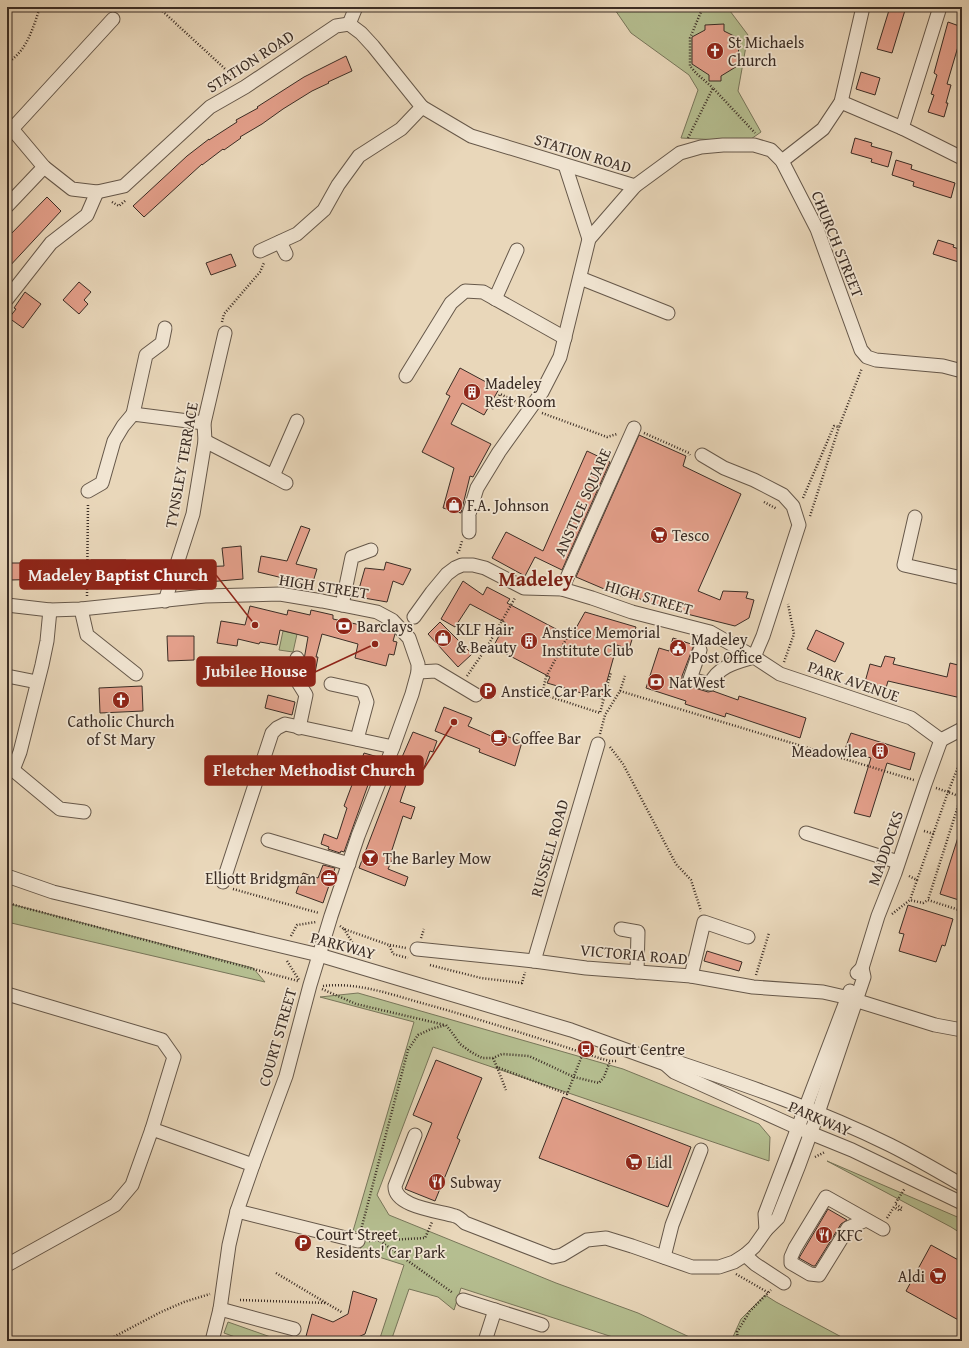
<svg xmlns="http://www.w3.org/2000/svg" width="969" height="1348" font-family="'Gentium Book Plus',serif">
	<rect width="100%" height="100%" fill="#e9d7ba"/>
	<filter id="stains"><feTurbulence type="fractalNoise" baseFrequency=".005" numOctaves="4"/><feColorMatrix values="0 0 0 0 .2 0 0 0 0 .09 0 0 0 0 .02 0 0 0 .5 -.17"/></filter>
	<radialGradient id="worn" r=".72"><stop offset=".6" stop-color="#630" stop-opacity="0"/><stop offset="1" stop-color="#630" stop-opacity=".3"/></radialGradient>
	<g fill="#b5be90" stroke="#78765a">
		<path d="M 613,7 L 727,7 L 748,35 L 738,91 L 761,132 L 751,139 L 719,140 L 681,138 L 698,90 L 689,75 L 631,33 Z"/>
		<path d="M 283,631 L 297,634 L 293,652 L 279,650 Z"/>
		<path d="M 7,903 L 253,968 L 265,982 L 7,922 Z"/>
		<path d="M 358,993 L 623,1069 L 759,1124 L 770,1137 L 769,1161 L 433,1047 L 377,1195 L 389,1215 L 556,1283 L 638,1313 L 698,1341 L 625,1341 L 461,1288 L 454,1310 L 438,1297 L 409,1289 L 391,1341 L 379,1341 L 404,1265 L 360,1251 L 365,1234 L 353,1231 L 414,1022 L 320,997 Z"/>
		<path d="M 827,1161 L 962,1219 L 962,1234 L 951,1227 Z"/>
		<path d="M 765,1295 L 776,1302 L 849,1341 L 732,1341 L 732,1339 L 741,1319 Z"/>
		<path d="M 228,1322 L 282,1341 L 246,1341 L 224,1333 Z"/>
	</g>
	<g fill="#e39f8a" stroke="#3b2d25">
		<path d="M 890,7 L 906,7 L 892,53 L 877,49 Z"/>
		<path d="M 948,22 L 962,27 L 962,33 L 947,84 L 951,85 L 946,103 L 948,103 L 944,117 L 928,112 L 934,95 L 931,94 L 937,75 L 934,73 Z"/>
		<path d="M 724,24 L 724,31 L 738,38 L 739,65 L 721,76 L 721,81 L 709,81 L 709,75 L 692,64 L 692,37 L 705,30 L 705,25 Z"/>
		<path d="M 346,56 L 352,71 L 328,82 L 329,83 L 312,91 L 283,109 L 262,124 L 240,137 L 241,138 L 224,150 L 223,149 L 202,165 L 202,164 L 144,217 L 133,206 L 187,156 L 209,139 L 209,140 L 237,122 L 236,120 L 258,108 L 257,107 L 304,77 Z"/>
		<path d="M 861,72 L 880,78 L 875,95 L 856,89 Z"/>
		<path d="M 855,138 L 872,143 L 871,146 L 892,152 L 888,167 L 871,162 L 872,159 L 851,153 Z"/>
		<path d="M 896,160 L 912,165 L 911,169 L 955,183 L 951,198 L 913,186 L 914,182 L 892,175 Z"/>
		<path d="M 47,197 L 61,211 L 7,269 L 7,238 Z"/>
		<path d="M 938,240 L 954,245 L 953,247 L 962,250 L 962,263 L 933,254 Z"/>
		<path d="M 231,254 L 236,266 L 211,275 L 206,263 Z"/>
		<path d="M 79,282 L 91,292 L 84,300 L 88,304 L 79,314 L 63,300 Z"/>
		<path d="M 25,292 L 41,304 L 23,328 L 9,318 L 16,309 L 14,308 Z"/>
		<path d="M 460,368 L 499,389 L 484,415 L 462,403 L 451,424 L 491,444 L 473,477 L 470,476 L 461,513 L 443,508 L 454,468 L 422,452 L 450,396 L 446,394 Z"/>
		<path d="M 639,435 L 686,456 L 683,466 L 741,494 L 698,591 L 720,600 L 723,591 L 748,592 L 746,598 L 754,600 L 749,618 L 735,626 L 663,608 L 625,593 L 623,597 L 576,577 Z"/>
		<path d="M 587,451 L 610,462 L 562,570 L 535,557 L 525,576 L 492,558 L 506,532 L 543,551 Z"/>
		<path d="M 301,526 L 310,529 L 296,564 L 317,569 L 312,585 L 258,572 L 261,556 L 287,561 Z"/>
		<path d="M 241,546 L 243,579 L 184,584 L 183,570 L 193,569 L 192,567 L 224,566 L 222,548 Z"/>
		<path d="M 91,560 L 126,560 L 126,566 L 146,568 L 150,561 L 168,562 L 159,587 L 91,586 L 91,584 L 51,583 L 51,579 L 10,580 L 10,563 L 37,563 L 37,568 L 91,568 Z"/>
		<path d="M 386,562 L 411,569 L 403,585 L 393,581 L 387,602 L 364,598 L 366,590 L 359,589 L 365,568 L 384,570 Z"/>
		<path d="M 463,581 L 483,595 L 487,587 L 510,599 L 507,603 L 571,637 L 585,612 L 636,627 L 629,649 L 617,645 L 602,699 L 547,683 L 550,677 L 493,647 L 506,623 L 470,604 L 455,627 L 441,619 Z"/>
		<path d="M 250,606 L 287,615 L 288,610 L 310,615 L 311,610 L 333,615 L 333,619 L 393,632 L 395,634 L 393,641 L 397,642 L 394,655 L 389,654 L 386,666 L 355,658 L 358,644 L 322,634 L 316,657 L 318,657 L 315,673 L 302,671 L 308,637 L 280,630 L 277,645 L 260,642 L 259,644 L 238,639 L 237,646 L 217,643 L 221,621 L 245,625 Z"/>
		<path d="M 440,622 L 472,654 L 458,667 L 428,634 Z"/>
		<path d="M 816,630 L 844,643 L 835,662 L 807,649 Z"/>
		<path d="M 167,636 L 194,636 L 194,660 L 168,661 Z"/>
		<path d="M 673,638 L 694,645 L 682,676 L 682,681 L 685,685 L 708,692 L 713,691 L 738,700 L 739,696 L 806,718 L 800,738 L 726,713 L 725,717 L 685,704 L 686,701 L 646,688 L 659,648 L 669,651 Z"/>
		<path d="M 885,656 L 895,658 L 893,664 L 947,677 L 950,663 L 962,666 L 962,692 L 961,698 L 888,681 L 886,688 L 865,682 L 870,664 L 881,667 Z"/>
		<path d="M 142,686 L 143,711 L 100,713 L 99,688 Z"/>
		<path d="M 268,695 L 295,702 L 292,715 L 265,708 Z"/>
		<path d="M 444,707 L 472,718 L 468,726 L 491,736 L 493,731 L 522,742 L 515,766 L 479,752 L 480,749 L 435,731 Z"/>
		<path d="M 413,732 L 437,741 L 433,752 L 430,751 L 424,768 L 413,764 L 400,802 L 415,807 L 411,819 L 403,816 L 390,856 L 393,858 L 388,869 L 408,877 L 405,886 L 359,868 L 399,764 Z"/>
		<path d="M 851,733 L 915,753 L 910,770 L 887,763 L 870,817 L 854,813 L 871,758 L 845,749 Z"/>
		<path d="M 364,753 L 378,757 L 344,852 L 341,851 L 340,853 L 328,849 L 329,847 L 321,844 L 324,834 L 337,839 L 347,808 L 344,806 Z"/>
		<path d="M 960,831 L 962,831 L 962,901 L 940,894 Z"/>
		<path d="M 323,865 L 335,868 L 323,903 L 296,893 L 303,873 L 318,878 Z"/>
		<path d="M 908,905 L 953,919 L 945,946 L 942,945 L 936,962 L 899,951 L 904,934 L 899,933 Z"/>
		<path d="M 707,951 L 742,962 L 739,971 L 704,961 Z"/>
		<path d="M 436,1060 L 482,1078 L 457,1138 L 460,1140 L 435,1201 L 405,1189 L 432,1123 L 413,1115 Z"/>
		<path d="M 563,1097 L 691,1147 L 668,1207 L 539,1158 Z"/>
		<path d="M 828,1209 L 847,1220 L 841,1224 L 815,1266 L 813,1266 L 799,1258 Z"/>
		<path d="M 931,1245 L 962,1262 L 962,1322 L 906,1291 Z"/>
		<path d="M 353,1291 L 377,1299 L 365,1334 L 349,1341 L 311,1341 L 305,1340 L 312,1314 L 333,1322 L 348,1314 Z"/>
	</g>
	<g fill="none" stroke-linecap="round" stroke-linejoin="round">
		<defs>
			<g id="minor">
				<path d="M 349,24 L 356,7"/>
				<path d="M 841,102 L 902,128 L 962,158"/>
				<path d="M 7,123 L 44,167 L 72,189 L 97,192 L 124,186 L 210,107 L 245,87 L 336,26 L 349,24 L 361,33 L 373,46 L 422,107 L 471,136 L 635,186"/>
				<path d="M 902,128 L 940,7"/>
				<path d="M 12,129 L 113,19"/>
				<path d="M 782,161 L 823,129 L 841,102 L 863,7"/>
				<path d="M 565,165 L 589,239"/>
				<path d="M 7,206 L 44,167"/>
				<path d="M 280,242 L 286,254"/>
				<path d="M 260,251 L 297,234 L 324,210 L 338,185 L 359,156 L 401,129 L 422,107"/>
				<path d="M 580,278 L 668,313"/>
				<path d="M 7,299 L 51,243 L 87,215 L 97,192"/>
				<path d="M 495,299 L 517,250"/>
				<path d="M 406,376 L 451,303 L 465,291 L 483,292 L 565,338"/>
				<path d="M 133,414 L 146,355 L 162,343 L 165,328"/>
				<path d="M 205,441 L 273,476 L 297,421"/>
				<path d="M 702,455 L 724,468 L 754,480 L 783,495 L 793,506 L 799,525 L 763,636 L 754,657"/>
				<path d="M 273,476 L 286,483"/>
				<path d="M 88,491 L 102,483 L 114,441 L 123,426 L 133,414 L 204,423"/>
				<path d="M 915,517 L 904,565 L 962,578"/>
				<path d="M 469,532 L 469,514 L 477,488 L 499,452 L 542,392 L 560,357 L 589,239 L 635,186 L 680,153 L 701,147 L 723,145 L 754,145 L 771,150 L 782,161 L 817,229 L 861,350 L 867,357 L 876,360 L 943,366 L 962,371"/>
				<path d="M 562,589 L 634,428"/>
				<path d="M 165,601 L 193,514 L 205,441 L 204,423 L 225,333"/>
				<path d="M 7,605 L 50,610 L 81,609 L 205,596 L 280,594 L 322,601 L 377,612 L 392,620 L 409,638 L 418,664 L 418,672 L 412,694 L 393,747 L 358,836 L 331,916 L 310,985 L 286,1076 L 253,1165 L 237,1211 L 229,1245 L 220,1309 L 212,1341"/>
				<path d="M 342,605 L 352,557 L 371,550"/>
				<path d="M 81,609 L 87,635 L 136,674"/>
				<path d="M 50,610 L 47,641 L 42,665 L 20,752 L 13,770 L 60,809 L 84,812"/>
				<path d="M 414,617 L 432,592 L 447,574 L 455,568 L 462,565 L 473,565 L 485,568 L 524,588 L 562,589 L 592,598 L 632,612 L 710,632 L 754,657 L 780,674 L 911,718 L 941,740"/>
				<path d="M 700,650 L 690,679 L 710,684 C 718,666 737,662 754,657"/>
				<path d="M 297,658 L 293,674 L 306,695 L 299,728"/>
				<path d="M 418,672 L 436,671 L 476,695"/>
				<path d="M 7,676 L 37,682"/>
				<path d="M 331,684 L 363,691 L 367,702 L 357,739"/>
				<path d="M 941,740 L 962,729"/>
				<path d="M 806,833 L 898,862"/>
				<path d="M 268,840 L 349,864"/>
				<path d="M 7,876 L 53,892 L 319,955 L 356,966 L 571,1030 L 665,1064 L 674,1072 L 798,1128 L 852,1150 L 962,1203"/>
				<path d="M 223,882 L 272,733 L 277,728 L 285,724 L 393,747"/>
				<path d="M 621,929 L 638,932 L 637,972"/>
				<path d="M 417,949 L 534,961 L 586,968 L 691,976 L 753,987 L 823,992 L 845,997 L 935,1025 L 962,1030"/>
				<path d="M 534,961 L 598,744"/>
				<path d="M 857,973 L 862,968 L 878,916 L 895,873 L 925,784 L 941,740"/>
				<path d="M 691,976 L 704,922 L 748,937"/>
				<path d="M 7,994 L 162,1040 L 174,1057 L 152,1129"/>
				<path d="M 665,1064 L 677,1062 C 749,1086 821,1111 890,1145 C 914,1157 938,1171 962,1185"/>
				<path d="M 415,1135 L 395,1186 C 394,1207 440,1211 455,1216 C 459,1217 462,1220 465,1223 L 553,1257 L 562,1255 L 587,1240 L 606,1238 L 632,1246 L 692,1267 L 719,1267 L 734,1262 L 745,1255 L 754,1247 L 766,1230 L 778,1218 L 799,1165 L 818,1113 L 864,977 L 862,968"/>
				<path d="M 237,1211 L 358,1241"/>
				<path d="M 866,1220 L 848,1228 L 819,1275 L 810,1274 L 791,1263 L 791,1257 L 795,1248 L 826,1197 L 883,1229"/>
				<path d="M 766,1230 L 765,1214 L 850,991"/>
				<path d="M 745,1255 L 755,1264 L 784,1283"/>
				<path d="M 664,1257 L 672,1225 L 701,1150"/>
				<path d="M 7,1265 L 115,1205 L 132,1185 L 152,1129 L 253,1165"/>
				<path d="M 463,1300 L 542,1325"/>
				<path d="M 220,1309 L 294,1329"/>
				<path d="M 485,1341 L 495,1310"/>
			</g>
		</defs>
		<use href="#minor" stroke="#66584a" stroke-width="15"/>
		<g stroke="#3b2d25" stroke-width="2.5" stroke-dasharray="1 2" stroke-linecap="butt">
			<path d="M 158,7 L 236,79"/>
			<path d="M 703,7 L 690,38 L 690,66 L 697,74 L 713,88"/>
			<path d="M 7,63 C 27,51 33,28 40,7"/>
			<path d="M 688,138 L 713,88 L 755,133"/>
			<path d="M 112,202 L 119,206 L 126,200"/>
			<path d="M 222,322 L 224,314 L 260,272 L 264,263"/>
			<path d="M 492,409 L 500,394 L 519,403"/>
			<path d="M 542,413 L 607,437 L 617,434"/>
			<path d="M 644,433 L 689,453 L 690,455"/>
			<path d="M 803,498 L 834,426 L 839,427 L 862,368"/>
			<path d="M 764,502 L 777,509"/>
			<path d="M 810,516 L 839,427"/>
			<path d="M 457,553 L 459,551 L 462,541"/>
			<path d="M 87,596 L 88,503"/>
			<path d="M 572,628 L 546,677 L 542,694 L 600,713 L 611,672"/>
			<path d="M 784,662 L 794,634 L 788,604"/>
			<path d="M 467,676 L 487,647 L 515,598"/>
			<path d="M 620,691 L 914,780"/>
			<path d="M 600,734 L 605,715 L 620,691 L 625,676"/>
			<path d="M 610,747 L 623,764 L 676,864 L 691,880 L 701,911"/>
			<path d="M 959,803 L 961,797 L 948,792 L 962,757"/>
			<path d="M 962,804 L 959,803 L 928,900 L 962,911"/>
			<path d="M 924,831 L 934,834"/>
			<path d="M 909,876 L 917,880 L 910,900"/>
			<path d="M 917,880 L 948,792 L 936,788"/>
			<path d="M 233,889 L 319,913"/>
			<path d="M 7,903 L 298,981"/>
			<path d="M 892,914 L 910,900 L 923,903 L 928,900"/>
			<path d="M 340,926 L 344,929 L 389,945 L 393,954 L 408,958"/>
			<path d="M 344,929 L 358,952"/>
			<path d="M 291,936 L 297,925 L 316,922"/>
			<path d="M 421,938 L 424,929"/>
			<path d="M 390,945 L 406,948"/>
			<path d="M 287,961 L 299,980"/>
			<path d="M 430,965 L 481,978 L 522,983 L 525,972"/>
			<path d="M 756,975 L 769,933"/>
			<path d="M 323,986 C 355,982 387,993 418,1002 C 480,1019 541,1039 602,1059 L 610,1061 L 617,1061"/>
			<path d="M 322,989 L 356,1004 L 445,1025"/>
			<path d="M 493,1058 L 497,1067 L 567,1094 L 583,1053"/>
			<path d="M 497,1067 L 506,1090"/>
			<path d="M 815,1157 L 825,1152"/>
			<path d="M 887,1218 L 894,1207 L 900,1211 L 902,1208 L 895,1204 L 905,1188"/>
			<path d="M 361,1230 L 408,1050 L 418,1035 L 431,1029 L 446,1025 L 453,1034 L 460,1044 L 471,1052 L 482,1058 L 493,1058 L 502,1054 L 529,1056 L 574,1077 L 599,1083 L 604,1077 L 610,1061"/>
			<path d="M 369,1241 L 425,1238 L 432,1222"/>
			<path d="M 380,1241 L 453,1293"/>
			<path d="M 276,1273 L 343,1313"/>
			<path d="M 736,1274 L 769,1293"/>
			<path d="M 240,1300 L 327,1303"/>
			<path d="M 106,1341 L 161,1312 L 184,1302 L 210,1294"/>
			<path d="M 738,1341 L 737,1332 L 750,1311 L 771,1290"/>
		</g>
		<use href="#minor" stroke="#f1e5d2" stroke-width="13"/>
	</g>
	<defs>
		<symbol id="church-disc" viewBox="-11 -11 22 22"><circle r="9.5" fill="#8f2418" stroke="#f1e5d2"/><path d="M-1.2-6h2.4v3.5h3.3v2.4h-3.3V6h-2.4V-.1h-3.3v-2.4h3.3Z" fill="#fff"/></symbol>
		<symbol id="building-disc" viewBox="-11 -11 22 22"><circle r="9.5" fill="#8f2418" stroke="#f1e5d2"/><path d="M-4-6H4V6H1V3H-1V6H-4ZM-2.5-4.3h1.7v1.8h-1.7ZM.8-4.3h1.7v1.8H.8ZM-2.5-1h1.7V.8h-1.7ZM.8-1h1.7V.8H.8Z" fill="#fff"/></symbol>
		<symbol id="shop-disc" viewBox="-11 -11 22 22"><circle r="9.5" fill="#8f2418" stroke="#f1e5d2"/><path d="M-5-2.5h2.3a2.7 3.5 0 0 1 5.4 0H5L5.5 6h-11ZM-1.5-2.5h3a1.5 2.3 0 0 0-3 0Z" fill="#fff"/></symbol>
		<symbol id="supermarket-disc" viewBox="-11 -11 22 22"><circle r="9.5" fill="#8f2418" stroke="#f1e5d2"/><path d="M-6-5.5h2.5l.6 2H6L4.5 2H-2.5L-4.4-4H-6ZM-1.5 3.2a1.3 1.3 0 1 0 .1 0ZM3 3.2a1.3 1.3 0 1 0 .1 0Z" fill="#fff"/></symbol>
		<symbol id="bank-disc" viewBox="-11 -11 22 22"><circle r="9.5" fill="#8f2418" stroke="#f1e5d2"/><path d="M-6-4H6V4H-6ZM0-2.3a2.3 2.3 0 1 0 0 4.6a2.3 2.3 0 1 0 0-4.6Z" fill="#fff"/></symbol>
		<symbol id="civic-disc" viewBox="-11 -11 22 22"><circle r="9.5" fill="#8f2418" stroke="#f1e5d2"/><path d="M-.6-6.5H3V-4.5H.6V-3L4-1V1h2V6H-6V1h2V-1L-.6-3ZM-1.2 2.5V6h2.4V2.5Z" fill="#fff"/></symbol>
		<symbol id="parking-disc" viewBox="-11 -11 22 22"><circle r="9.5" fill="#8f2418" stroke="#f1e5d2"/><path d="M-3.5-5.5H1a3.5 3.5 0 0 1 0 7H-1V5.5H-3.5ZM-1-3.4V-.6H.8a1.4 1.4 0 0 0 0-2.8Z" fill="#fff"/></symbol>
		<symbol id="cafe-disc" viewBox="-11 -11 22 22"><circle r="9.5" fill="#8f2418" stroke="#f1e5d2"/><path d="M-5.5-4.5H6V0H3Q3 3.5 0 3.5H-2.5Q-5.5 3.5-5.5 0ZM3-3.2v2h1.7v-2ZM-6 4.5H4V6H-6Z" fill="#fff"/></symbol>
		<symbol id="bar-disc" viewBox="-11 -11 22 22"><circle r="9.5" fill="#8f2418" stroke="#f1e5d2"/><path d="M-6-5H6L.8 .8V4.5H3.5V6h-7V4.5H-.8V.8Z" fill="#fff"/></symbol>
		<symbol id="office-disc" viewBox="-11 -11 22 22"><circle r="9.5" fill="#8f2418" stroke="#f1e5d2"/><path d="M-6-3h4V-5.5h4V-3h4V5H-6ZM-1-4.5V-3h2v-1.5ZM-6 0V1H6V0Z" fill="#fff"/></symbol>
		<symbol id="bus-disc" viewBox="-11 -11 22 22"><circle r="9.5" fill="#8f2418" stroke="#f1e5d2"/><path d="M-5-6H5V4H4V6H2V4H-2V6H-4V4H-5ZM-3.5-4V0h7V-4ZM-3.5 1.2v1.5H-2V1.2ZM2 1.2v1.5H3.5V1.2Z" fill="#fff"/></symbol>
		<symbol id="restaurant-disc" viewBox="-11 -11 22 22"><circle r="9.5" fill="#8f2418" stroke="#f1e5d2"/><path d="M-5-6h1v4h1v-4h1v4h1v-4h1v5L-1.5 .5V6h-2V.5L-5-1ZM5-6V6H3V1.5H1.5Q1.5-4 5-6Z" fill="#fff"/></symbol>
	</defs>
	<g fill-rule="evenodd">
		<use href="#church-disc" x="705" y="41" width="20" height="20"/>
		<use href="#building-disc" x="462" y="382" width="20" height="20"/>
		<use href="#shop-disc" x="444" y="495" width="20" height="20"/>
		<use href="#supermarket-disc" x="649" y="525" width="20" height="20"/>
		<use href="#bank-disc" x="334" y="616" width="20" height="20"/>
		<use href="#shop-disc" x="433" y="628" width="20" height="20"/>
		<use href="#building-disc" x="519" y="631" width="20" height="20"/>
		<use href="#civic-disc" x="668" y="638" width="20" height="20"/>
		<use href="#bank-disc" x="646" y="672" width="20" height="20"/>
		<use href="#parking-disc" x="478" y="681" width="20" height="20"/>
		<use href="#church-disc" x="111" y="690" width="20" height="20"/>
		<use href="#cafe-disc" x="489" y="728" width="20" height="20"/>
		<use href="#building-disc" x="870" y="741" width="20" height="20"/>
		<use href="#bar-disc" x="360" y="848" width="20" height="20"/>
		<use href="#office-disc" x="319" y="868" width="20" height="20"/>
		<use href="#bus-disc" x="576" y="1039" width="20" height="20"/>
		<use href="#supermarket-disc" x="624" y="1152" width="20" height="20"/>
		<use href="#restaurant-disc" x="427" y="1172" width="20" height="20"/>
		<use href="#restaurant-disc" x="814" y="1225" width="20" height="20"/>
		<use href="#parking-disc" x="293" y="1233" width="20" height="20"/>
		<use href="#supermarket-disc" x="928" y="1266" width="20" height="20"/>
	</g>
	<g text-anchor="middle" stroke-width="3.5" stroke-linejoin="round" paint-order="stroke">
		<g font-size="16" fill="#3b2d25" stroke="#f1e5d2" text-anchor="start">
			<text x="728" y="48">St Michaels<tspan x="728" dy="18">Church</tspan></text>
			<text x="485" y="389">Madeley<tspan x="485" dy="18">Rest Room</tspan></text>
			<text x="467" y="511">F.A. Johnson</text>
			<text x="672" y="541">Tesco</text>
			<text x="357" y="632">Barclays</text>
			<text x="456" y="635">KLF Hair<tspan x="456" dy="18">&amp; Beauty</tspan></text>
			<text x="542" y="638">Anstice Memorial<tspan x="542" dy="18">Institute Club</tspan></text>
			<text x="691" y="645">Madeley<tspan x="691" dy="18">Post Office</tspan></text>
			<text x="669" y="688">NatWest</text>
			<text x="501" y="697">Anstice Car Park</text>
			<text x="121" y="727" text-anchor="middle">Catholic Church<tspan x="121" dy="18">of St Mary</tspan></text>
			<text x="512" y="744">Coffee Bar</text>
			<text x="867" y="757" text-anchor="end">Meadowlea</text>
			<text x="383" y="864">The Barley Mow</text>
			<text x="316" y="884" text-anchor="end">Elliott Bridgman</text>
			<text x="599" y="1055">Court Centre</text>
			<text x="647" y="1168">Lidl</text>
			<text x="450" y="1188">Subway</text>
			<text x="316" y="1240">Court Street<tspan x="316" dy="18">Residents' Car Park</tspan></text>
			<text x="837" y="1241">KFC</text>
			<text x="925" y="1282" text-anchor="end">Aldi</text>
		</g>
		<g font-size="16" fill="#3b2d25" stroke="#f1e5d2">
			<text transform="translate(250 61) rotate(-33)" y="6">STATION ROAD</text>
			<text transform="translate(583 153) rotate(17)" y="6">STATION ROAD</text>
			<text transform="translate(838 244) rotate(68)" y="6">CHURCH STREET</text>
			<text transform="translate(181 465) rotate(-80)" y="6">TYNSLEY TERRACE</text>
			<text transform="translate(582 502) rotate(-66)" y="6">ANSTICE SQUARE</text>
			<text transform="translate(324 586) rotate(9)" y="6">HIGH STREET</text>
			<text transform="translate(649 597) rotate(16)" y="6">HIGH STREET</text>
			<text transform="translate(854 681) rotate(19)" y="6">PARK AVENUE</text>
			<text transform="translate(549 848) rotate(-74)" y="6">RUSSELL ROAD</text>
			<text transform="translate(885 848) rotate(-71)" y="6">MADDOCKS</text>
			<text transform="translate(343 945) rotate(15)" y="6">PARKWAY</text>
			<text transform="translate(634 954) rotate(5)" y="6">VICTORIA ROAD</text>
			<text transform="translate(277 1037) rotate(-74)" y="6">COURT STREET</text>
			<text transform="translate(820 1118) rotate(23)" y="6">PARKWAY</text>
		</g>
		<g font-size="20" font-weight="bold" fill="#7a1f14" stroke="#f1e5d2">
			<text x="536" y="586">Madeley</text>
		</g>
	</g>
	<path fill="none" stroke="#8f2418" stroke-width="1.5" d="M255 625L216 575M375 644L315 672M454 722L423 770"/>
	<g fill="#8f2418" stroke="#f1e5d2" stroke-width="1.5">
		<circle cx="255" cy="625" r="4"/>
		<circle cx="375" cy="644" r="4"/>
		<circle cx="454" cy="722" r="4"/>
	</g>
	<g fill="#8f2418" stroke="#8f2418" stroke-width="1.5">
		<rect x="20" y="560" width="196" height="29" rx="4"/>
		<rect x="197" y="657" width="118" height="29" rx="4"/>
		<rect x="205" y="756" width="218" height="29" rx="4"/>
	</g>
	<g font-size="17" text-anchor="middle" font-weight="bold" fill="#fff">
		<text x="118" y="581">Madeley Baptist Church</text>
		<text x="256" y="677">Jubilee House</text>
		<text x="314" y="776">Fletcher Methodist Church</text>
	</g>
	<rect width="969" height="1348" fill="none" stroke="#e9d7ba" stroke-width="24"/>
	<rect x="8" y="8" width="953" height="1332" fill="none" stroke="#3b2d25" stroke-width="2"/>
	<rect x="12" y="12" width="945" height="1324" fill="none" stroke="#3b2d25"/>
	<rect width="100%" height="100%" filter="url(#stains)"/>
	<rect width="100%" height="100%" fill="url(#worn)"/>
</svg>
